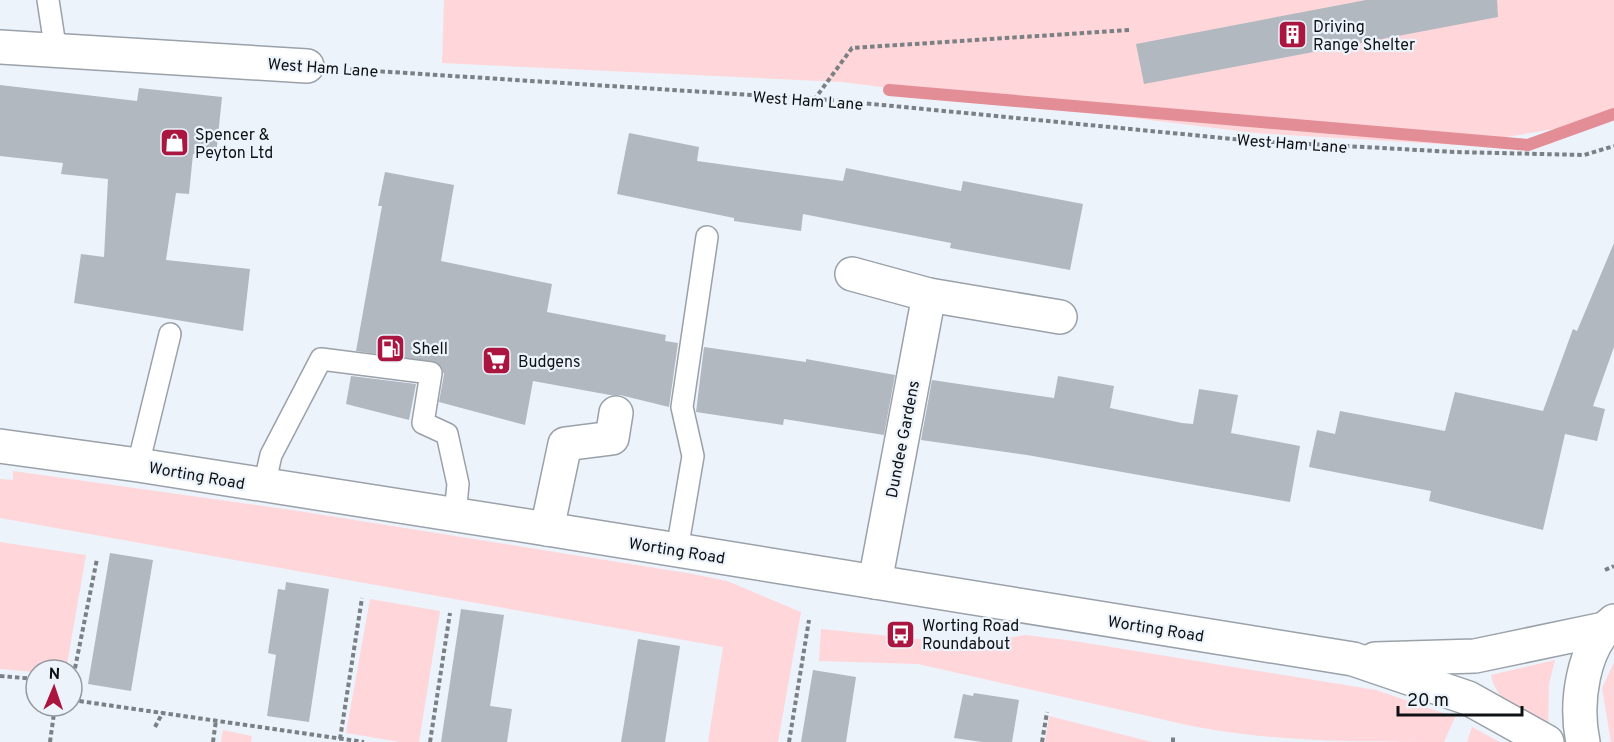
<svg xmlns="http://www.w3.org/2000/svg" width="1614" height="742" font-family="Overpass,sans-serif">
	<rect width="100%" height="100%" fill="#ecf3fb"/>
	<g fill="#ffd6d9">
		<path d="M 444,0 L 1614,0 L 1614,119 L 1458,145 L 1255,133 L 841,82 L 442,63 Z"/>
		<path d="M 13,471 L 298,511 L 693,574 L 727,581 L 801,612 L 778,742 L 708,742 L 723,647 L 0,518 L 0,479 L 13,480 Z"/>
		<path d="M 0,542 L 86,555 L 66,670 L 36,670 L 36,672 L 0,669 Z"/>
		<path d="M 370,599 L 440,611 L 419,742 L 400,742 L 346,733 Z"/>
		<path d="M 821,629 L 939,641 L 1001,639 L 1025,635 L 1074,641 L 1376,690 L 1455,717 L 1444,742 C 1351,742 1250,742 1161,719 L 918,664 L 819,661 Z"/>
		<path d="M 1555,660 L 1549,684 L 1548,729 C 1526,716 1496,703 1491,675 Z"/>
		<path d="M 1614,662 L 1614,742 L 1611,742 L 1602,688 Z"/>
		<path d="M 1049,716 L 1152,742 L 1045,742 Z"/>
		<path d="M 1472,727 L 1496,740 L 1499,742 L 1467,742 Z"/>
		<path d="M 223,730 L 252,736 L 251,742 L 221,742 Z"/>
	</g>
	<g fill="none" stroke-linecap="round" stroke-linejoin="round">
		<path stroke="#e38d97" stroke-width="12" d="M 889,90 L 1528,145 L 1614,114"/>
	</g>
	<g fill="#b1b8c0">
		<path d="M 1366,0 L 1497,0 L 1498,17 L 1144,84 L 1136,44 Z"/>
		<path d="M 0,85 L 137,101 L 139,88 L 222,97 L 216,156 L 193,154 L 189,194 L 176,193 L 166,260 L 250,269 L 243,331 L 74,303 L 81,254 L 104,257 L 108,179 L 61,174 L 63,163 L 0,156 Z"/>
		<path d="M 629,133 L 699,147 L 697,161 L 843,181 L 846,168 L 961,191 L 963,181 L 1083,204 L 1070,270 L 950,248 L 951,243 L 803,214 L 801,231 L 734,221 L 734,218 L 617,194 Z"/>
		<path d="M 385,172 L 454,185 L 441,261 L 552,284 L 547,312 L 666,335 L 665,341 L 678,343 L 669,407 L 620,395 L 610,395 L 533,381 L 525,425 L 439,402 L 444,374 L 438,363 L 356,351 L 382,206 L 378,206 Z"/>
		<path d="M 1614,243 L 1614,347 L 1593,406 L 1605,409 L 1597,441 L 1565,434 L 1543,530 L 1429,501 L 1431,491 L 1309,467 L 1317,430 L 1335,434 L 1340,411 L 1445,431 L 1455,392 L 1543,411 L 1573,329 L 1577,331 Z"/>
		<path d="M 704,347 L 806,362 L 806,359 L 895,375 L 884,435 L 784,419 L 783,425 L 696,412 Z"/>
		<path d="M 351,376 L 416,384 L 409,420 L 346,404 Z"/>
		<path d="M 1058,376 L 1114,386 L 1110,408 L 1182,423 L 1193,424 L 1199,389 L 1238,395 L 1231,433 L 1300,446 L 1290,502 L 1027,455 L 921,440 L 932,380 L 1054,398 Z"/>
		<path d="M 110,553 L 153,560 L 131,691 L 88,684 Z"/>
		<path d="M 286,582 L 329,589 L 309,722 L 267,716 L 276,655 L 268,653 L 278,589 L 285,590 Z"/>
		<path d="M 461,609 L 504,615 L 490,706 L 512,709 L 507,742 L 441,742 Z"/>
		<path d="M 638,639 L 680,646 L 665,742 L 621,742 Z"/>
		<path d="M 813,670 L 856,677 L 846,742 L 801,742 Z"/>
		<path d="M 974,693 L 1019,700 L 1012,742 L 982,742 L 954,738 L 963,694 L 973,696 Z"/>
	</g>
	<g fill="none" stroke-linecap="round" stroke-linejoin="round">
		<defs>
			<g id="lane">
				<path d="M 48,0 L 56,52"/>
				<path d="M 138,465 L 170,334"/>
				<path d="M 264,486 L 271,455 L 321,359 L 431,373 L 423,423 L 447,434 L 458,484 L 455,515"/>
				<path d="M 677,550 L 693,456 L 682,407 L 707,237"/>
			</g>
			<g id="street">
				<path d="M 0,47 L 307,66"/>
				<path d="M 852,274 L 929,295 L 1060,317"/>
				<path d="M 547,529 L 565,444 L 612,438 L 616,413"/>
				<path d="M 875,582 L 929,295"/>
			</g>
			<g id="secondary">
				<path d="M 0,446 L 138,465 L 547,529 L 1353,659 L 1468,698 L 1547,742"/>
				<path d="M 1375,659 L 1475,656 L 1604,629"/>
				<path d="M 1583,742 C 1575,704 1582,646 1614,621"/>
			</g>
		</defs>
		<use href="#lane" stroke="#9aa1a9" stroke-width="24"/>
		<use href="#street" stroke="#9aa1a9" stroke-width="36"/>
		<use href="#secondary" stroke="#9aa1a9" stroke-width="36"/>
		<g stroke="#7b8085" stroke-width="4" stroke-dasharray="4.5 3" stroke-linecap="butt">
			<path d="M 343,69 L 831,100 L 1254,141 L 1455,152 L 1584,155 L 1614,146"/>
			<path d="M 814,100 L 852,48 L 1130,30"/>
			<path d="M 1605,570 L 1614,566"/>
			<path d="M 0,676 L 36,679"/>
			<path d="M 72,683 L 97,559"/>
			<path d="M 72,700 L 364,742"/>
			<path d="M 155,727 L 163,712"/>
			<path d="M 340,739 L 362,598"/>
			<path d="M 50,742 L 55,706"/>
			<path d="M 213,742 L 216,720"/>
			<path d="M 430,742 L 450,613"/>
			<path d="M 789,742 L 809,620"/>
			<path d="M 1042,742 L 1047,712"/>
			<path d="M 1173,742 L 1173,737"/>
		</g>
		<use href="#lane" stroke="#fff" stroke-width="21"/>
		<use href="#street" stroke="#fff" stroke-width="33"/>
		<use href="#secondary" stroke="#fff" stroke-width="33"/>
	</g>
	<defs>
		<symbol id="building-square" viewBox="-11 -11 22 22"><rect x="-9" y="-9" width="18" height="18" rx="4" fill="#ab1641" stroke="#ecf3fb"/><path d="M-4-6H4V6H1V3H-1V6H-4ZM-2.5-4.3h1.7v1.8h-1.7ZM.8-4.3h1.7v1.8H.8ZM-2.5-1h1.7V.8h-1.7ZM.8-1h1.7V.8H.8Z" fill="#fff"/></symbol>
		<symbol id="shop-square" viewBox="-11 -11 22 22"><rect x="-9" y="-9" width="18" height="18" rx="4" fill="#ab1641" stroke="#ecf3fb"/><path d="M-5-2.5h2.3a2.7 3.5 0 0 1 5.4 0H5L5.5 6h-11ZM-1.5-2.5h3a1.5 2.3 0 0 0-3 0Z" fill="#fff"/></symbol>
		<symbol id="fuel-square" viewBox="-11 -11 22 22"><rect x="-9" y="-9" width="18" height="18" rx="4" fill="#ab1641" stroke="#ecf3fb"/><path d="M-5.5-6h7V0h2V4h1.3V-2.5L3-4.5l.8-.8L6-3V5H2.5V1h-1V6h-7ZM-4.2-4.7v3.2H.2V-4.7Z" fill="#fff"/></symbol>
		<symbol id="supermarket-square" viewBox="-11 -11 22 22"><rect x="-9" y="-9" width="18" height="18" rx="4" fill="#ab1641" stroke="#ecf3fb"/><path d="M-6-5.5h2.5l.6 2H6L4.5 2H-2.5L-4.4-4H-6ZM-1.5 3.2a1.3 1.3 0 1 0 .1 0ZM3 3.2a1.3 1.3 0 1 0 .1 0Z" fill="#fff"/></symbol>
		<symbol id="bus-square" viewBox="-11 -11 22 22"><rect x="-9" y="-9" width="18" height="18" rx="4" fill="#ab1641" stroke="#ecf3fb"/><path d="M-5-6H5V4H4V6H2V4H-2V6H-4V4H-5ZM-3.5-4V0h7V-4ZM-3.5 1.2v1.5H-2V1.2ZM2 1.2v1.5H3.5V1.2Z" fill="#fff"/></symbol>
	</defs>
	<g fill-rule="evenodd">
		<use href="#building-square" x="1276" y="18" width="33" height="33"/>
		<use href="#shop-square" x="158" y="126" width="33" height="33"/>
		<use href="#fuel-square" x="374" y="332" width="33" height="33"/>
		<use href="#supermarket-square" x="480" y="344" width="33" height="33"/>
		<use href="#bus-square" x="884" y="618" width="33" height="33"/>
	</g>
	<g text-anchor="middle" stroke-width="4.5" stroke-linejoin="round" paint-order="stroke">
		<g font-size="16" fill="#0f1214" stroke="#ecf3fb" text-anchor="start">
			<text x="1313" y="32">Driving<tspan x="1313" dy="18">Range Shelter</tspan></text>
			<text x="195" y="140">Spencer &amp;<tspan x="195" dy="18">Peyton Ltd</tspan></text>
			<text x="412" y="354">Shell</text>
			<text x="518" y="367">Budgens</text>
			<text x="922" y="631">Worting Road<tspan x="922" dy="18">Roundabout</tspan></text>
		</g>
		<g font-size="16" fill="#0f1214" stroke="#ecf3fb">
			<text transform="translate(323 67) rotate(4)" y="6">West Ham Lane</text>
			<text transform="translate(808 100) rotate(4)" y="6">West Ham Lane</text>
			<text transform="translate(1292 143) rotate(4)" y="6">West Ham Lane</text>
			<text transform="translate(902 439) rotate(-79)" y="6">Dundee Gardens</text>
			<text transform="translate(197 475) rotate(10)" y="6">Worting Road</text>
			<text transform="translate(677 550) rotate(9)" y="6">Worting Road</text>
			<text transform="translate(1156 628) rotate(9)" y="6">Worting Road</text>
		</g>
	</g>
	<g transform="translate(54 688) rotate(2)"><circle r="28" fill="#ecf3fb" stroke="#94999f" stroke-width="1.5"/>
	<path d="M0-4.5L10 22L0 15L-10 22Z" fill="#ab1641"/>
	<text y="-9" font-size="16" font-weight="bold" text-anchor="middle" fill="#0f1214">N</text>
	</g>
	<path d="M1398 706v9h124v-9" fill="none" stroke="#0f1214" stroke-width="3"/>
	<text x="1407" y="706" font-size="18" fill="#0f1214" stroke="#ecf3fb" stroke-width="4.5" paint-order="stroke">20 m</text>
</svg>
